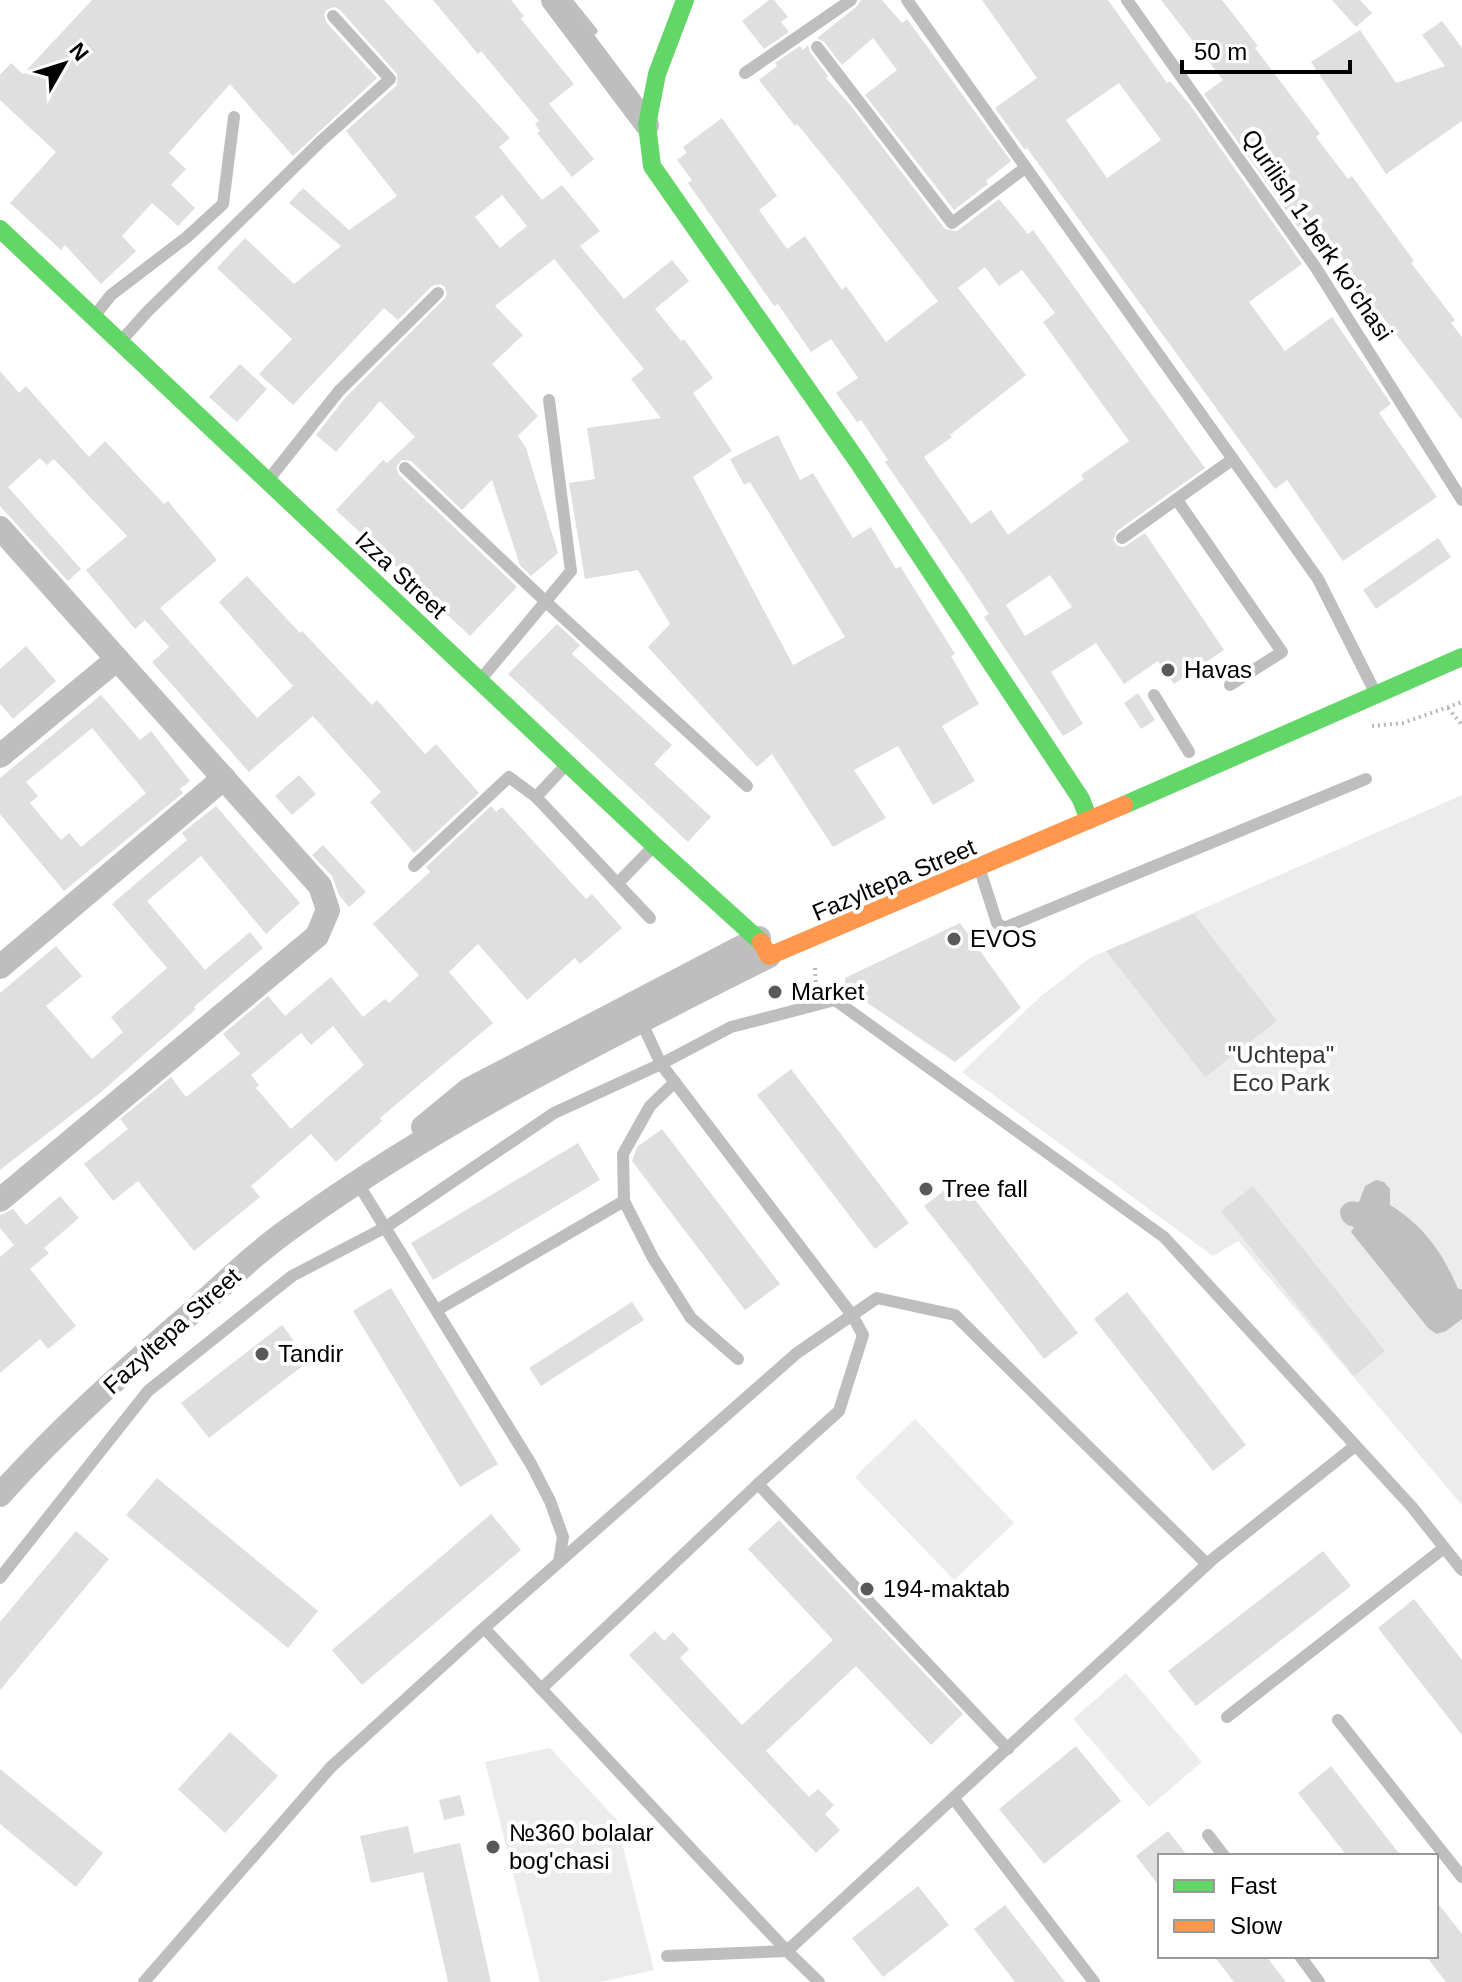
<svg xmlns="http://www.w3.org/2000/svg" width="1462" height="1982" font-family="Arial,sans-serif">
	<rect width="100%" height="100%" fill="#fff"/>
	<g fill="#ececec">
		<path d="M 1462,795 L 1462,1505 L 1238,1241 L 1213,1256 L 962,1072 L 1041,996 L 1090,958 Z"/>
		<path d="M 915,1419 L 1014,1523 L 954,1580 L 855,1477 Z"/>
		<path d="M 1126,1673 L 1202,1762 L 1149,1807 L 1073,1719 Z"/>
		<path d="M 550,1748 L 616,1819 L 654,1970 L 601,1982 L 540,1982 L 485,1762 Z"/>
	</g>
	<path fill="#bfbfbf" d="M 1376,1180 L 1384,1182 L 1390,1189 L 1390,1205 C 1424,1226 1443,1253 1458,1289 L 1462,1289 L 1462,1319 L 1446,1331 L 1437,1334 L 1429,1329 L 1351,1232 L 1354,1227 C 1345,1225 1340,1220 1340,1210 C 1345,1201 1350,1201 1359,1202 L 1365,1186 Z"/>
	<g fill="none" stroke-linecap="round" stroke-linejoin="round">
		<path stroke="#bfbfbf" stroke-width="7" d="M 569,0 L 594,31"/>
	</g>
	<g fill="#dfdfdf" fill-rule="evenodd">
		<path d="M 92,0 L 384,0 L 510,138 L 499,147 L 542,200 L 562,185 L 600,231 L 580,246 L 624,299 L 672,260 L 689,281 L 655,309 L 681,341 L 684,339 L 713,378 L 693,393 L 732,451 L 693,477 L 793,665 L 845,637 L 750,482 L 744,485 L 730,459 L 778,435 L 800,480 L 813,473 L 853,538 L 871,527 L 896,569 L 900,566 L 955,654 L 951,656 L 979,704 L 942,726 L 975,781 L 933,805 L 898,746 L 854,770 L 886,818 L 833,847 L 772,754 L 757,767 L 648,647 L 670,624 L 638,570 L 585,579 L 569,483 L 595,479 L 587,428 L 661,418 L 631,379 L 644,369 L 554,259 L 495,306 L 523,335 L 492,364 L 538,416 L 518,436 L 526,448 L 558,553 L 531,576 L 520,565 L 492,480 L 462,510 L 411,461 L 402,460 L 396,467 L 399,475 L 517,587 L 470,636 L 336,510 L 383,460 L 387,463 L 415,437 L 380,401 L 336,452 L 316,435 L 346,397 L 444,299 L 447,295 L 445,287 L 440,284 L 432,286 L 398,320 L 384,308 L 293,405 L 259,374 L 292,339 L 217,268 L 245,238 L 294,284 L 341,246 L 289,203 L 303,188 L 349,230 L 397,196 L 346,131 L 397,85 L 397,74 L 340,10 L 335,7 L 328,9 L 324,14 L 326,22 L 377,78 L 293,156 L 230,84 L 169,153 L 186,169 L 171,185 L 195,208 L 178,226 L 152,203 L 122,236 L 136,251 L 101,284 L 65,245 L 61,250 L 10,203 L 56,152 L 0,100 L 0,75 L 11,63 L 23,74 ZM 502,195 L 527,226 L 500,248 L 475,217 Z"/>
		<path d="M 433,0 L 511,0 L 524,16 L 521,19 L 574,84 L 549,104 L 594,159 L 572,177 L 537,133 L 540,131 L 535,124 L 539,121 L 481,51 L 478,54 Z"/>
		<path d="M 769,0 L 774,0 L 788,17 L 781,22 L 789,32 L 764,49 L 742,21 Z"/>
		<path d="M 861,0 L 882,0 L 902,23 L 907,19 L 1011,161 L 986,181 L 988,184 L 954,210 L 865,95 L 897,70 L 873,38 L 842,65 L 824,42 L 817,38 L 856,7 Z"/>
		<path d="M 982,0 L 1108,0 L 1167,83 L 1170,81 L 1190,105 L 1302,264 L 1249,302 L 1285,351 L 1332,317 L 1391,404 L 1379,413 L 1437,497 L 1343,561 L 1287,480 L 1275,489 L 1027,148 L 1025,150 L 995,108 L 1037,78 ZM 1119,83 L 1161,140 L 1107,178 L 1066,120 Z"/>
		<path d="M 1161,0 L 1222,0 L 1258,46 L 1255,48 L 1320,134 L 1316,137 L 1348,179 L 1352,176 L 1414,261 L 1411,263 L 1455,320 L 1451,323 L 1462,337 L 1462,420 L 1329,247 L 1317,254 L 1204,94 L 1223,80 Z"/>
		<path d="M 1332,0 L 1360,0 L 1372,13 L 1356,27 Z"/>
		<path d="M 1442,21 L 1462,48 L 1462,121 L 1386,174 L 1311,62 L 1360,30 L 1396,83 L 1445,66 L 1422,35 Z"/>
		<path d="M 808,45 L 810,52 L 828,76 L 826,78 L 851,106 L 945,229 L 957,231 L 999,199 L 1028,234 L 1033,230 L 1205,468 L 1117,531 L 1113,540 L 1118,546 L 1124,547 L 1145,533 L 1224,650 L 1174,684 L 1158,661 L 1124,684 L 1096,643 L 1051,672 L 1083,724 L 1063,736 L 984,617 L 989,614 L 964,576 L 885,462 L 888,460 L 861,420 L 857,422 L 836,393 L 858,378 L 831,339 L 811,352 L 778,304 L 774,306 L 688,183 L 692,180 L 677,160 L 687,153 L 683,147 L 722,118 L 777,196 L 759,210 L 787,249 L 805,236 L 842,290 L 846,286 L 886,342 L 938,301 L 838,174 L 797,124 L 795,126 L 759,80 L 777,66 L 775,63 L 800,46 L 803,50 ZM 985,267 L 999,286 L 1022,270 L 1055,313 L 1043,322 L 1129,441 L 1081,475 L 1084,479 L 1008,535 L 991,510 L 971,524 L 924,457 L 952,437 L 950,435 L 1026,375 L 958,288 ZM 1050,575 L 1072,607 L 1025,636 L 1006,605 Z"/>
		<path d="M 240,364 L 267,389 L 237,422 L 209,397 Z"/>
		<path d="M 0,371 L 19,393 L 26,386 L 89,457 L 105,441 L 164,504 L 168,501 L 217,560 L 160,608 L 257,718 L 293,686 L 219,602 L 247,576 L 300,633 L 302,631 L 372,705 L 377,700 L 425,754 L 436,744 L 479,793 L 414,853 L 370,802 L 381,792 L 313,716 L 249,772 L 152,662 L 169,647 L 145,620 L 135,629 L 86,570 L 127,536 L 54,459 L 47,465 L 40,458 L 8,487 L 81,569 L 68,581 L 0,506 Z"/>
		<path d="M 1438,538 L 1451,557 L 1376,609 L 1363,590 Z"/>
		<path d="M 557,624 L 580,645 L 572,654 L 672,745 L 654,764 L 711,817 L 688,842 L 508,674 Z"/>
		<path d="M 26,646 L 56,681 L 13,719 L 0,704 L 0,669 Z"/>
		<path d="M 1138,693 L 1155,720 L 1141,729 L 1124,703 Z"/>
		<path d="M 101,695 L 140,740 L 151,731 L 190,781 L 180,789 L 183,793 L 64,891 L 0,814 L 0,778 ZM 92,728 L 146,793 L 81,847 L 69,833 L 61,840 L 30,803 L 38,796 L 26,782 Z"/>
		<path d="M 299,775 L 316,794 L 292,815 L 275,796 Z"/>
		<path d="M 216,806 L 300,903 L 266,934 L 201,856 L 147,901 L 205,970 L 250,932 L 263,948 L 194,1007 L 196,1009 L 100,1093 L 0,1170 L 0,993 L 56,946 L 82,976 L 46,1006 L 92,1059 L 123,1032 L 111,1017 L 167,968 L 112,904 L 187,840 L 182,833 Z"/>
		<path d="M 491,806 L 496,812 L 502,807 L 586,899 L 592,894 L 622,928 L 580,964 L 575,958 L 527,1000 L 478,944 L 449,972 L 493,1023 L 380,1118 L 382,1121 L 336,1162 L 311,1134 L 251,1186 L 260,1197 L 194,1251 L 138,1181 L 113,1201 L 84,1164 L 128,1129 L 120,1119 L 171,1077 L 186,1097 L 240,1054 L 223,1034 L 268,996 L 285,1016 L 331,977 L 363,1017 L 385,999 L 389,1003 L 419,975 L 373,924 L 430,872 L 426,867 ZM 333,1026 L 364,1065 L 291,1129 L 256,1088 L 259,1085 L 251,1075 L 301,1033 L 311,1045 Z"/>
		<path d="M 323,845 L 366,892 L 349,907 L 339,895 L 332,876 L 312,855 Z"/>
		<path d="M 1194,914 L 1277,1021 L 1205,1077 L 1106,951 Z"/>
		<path d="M 960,923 L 1021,1008 L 955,1062 L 845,988 L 845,978 Z"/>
		<path d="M 791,1069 L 909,1223 L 875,1249 L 757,1095 Z"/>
		<path d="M 662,1129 L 780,1284 L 745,1310 L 632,1161 L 637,1147 Z"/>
		<path d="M 578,1143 L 600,1180 L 433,1280 L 411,1243 Z"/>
		<path d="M 959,1179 L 1078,1333 L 1044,1359 L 924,1206 Z"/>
		<path d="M 1253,1186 L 1385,1351 L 1354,1376 L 1221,1211 Z"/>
		<path d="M 60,1196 L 79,1218 L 44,1248 L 49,1253 L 30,1269 L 76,1326 L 48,1349 L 40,1339 L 0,1373 L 0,1257 L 14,1245 L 0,1228 L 0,1215 L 13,1209 L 26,1225 Z"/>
		<path d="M 391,1288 L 498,1464 L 460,1487 L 353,1311 Z"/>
		<path d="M 1127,1292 L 1246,1445 L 1213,1471 L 1094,1319 Z"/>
		<path d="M 632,1302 L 644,1320 L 541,1386 L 529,1368 Z"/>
		<path d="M 282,1325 L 309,1361 L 209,1438 L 181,1403 Z"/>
		<path d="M 157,1478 L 318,1611 L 288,1648 L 126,1515 Z"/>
		<path d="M 491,1514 L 521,1550 L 362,1685 L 332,1650 Z"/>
		<path d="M 779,1520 L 963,1714 L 931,1745 L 856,1666 L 766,1751 L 809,1797 L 818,1789 L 834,1805 L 825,1814 L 840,1830 L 816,1853 L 629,1655 L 655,1631 L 664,1641 L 673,1632 L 689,1649 L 680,1658 L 742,1725 L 833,1640 L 748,1549 Z"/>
		<path d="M 76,1531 L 109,1559 L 0,1690 L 0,1622 Z"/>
		<path d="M 1323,1551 L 1351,1586 L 1196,1706 L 1168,1671 Z"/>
		<path d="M 1414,1599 L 1462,1660 L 1462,1735 L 1378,1628 Z"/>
		<path d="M 230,1732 L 278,1776 L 225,1833 L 178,1789 Z"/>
		<path d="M 1076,1746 L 1121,1801 L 1044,1864 L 999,1809 Z"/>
		<path d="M 1331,1766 L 1401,1856 L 1347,1856 L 1298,1793 Z"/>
		<path d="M 0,1769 L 103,1853 L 76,1887 L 0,1824 Z"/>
		<path d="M 460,1795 L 465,1815 L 444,1820 L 439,1800 Z"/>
		<path d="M 408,1826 L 414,1853 L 460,1843 L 491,1982 L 448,1982 L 423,1872 L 371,1883 L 360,1836 Z"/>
		<path d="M 1168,1831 L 1188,1856 L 1160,1856 L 1160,1887 L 1136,1856 Z"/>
		<path d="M 918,1886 L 949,1925 L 883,1977 L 852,1938 Z"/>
		<path d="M 1436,1901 L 1462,1934 L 1462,1982 L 1446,1982 L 1426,1956 L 1436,1956 Z"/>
		<path d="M 1005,1905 L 1065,1982 L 1015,1982 L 974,1929 Z"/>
		<path d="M 1214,1956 L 1266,1956 L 1286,1982 L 1234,1982 Z"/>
	</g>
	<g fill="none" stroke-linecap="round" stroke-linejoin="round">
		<g stroke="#b9b9b9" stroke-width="4" stroke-dasharray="2 4" stroke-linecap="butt">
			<path d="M 1448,708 L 1462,725"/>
			<path d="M 1372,726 L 1403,723 L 1462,702"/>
			<path d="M 816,988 L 815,968 L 818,967"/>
		</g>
		<g stroke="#bebebe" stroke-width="12">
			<path d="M 907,0 L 1318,579 L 1375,692"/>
			<path d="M 1127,0 L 1316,268 L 1462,500"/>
			<path d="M 817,47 L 952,223 L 1025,168"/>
			<path d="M 745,73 L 851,0"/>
			<path d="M 96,314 L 111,295 L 187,237 L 223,204 L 234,117"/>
			<path d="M 121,341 L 147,312 L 320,142 L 390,79 L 333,16"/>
			<path d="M 405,468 L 546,602 L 747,786"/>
			<path d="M 269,479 L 339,391 L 438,293"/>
			<path d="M 1177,500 L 1282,652 L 1230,685"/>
			<path d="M 1122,538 L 1233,459"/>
			<path d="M 481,679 L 571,571 L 549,400"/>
			<path d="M 1154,695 L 1189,752"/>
			<path d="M 565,766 L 536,797 L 650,918"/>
			<path d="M 414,866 L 509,777 L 536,797"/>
			<path d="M 980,870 L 997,923 L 1004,928 L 1366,779"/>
			<path d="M 618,883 L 652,848"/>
			<path d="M 641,1021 L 661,1064 L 731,1027 L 835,1000 L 1164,1237 L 1412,1507 L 1462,1570"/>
			<path d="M 357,1182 L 531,1464 L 550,1501 L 563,1537 L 559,1562"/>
			<path d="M 624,1201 L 653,1258 L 691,1318 L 738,1359"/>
			<path d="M 437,1310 L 624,1201 L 623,1154 L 650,1106 L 675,1082"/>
			<path d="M 0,1578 L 148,1391 L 292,1276 L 386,1227 L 554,1113 L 661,1064 L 852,1315 L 863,1335 L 839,1411 L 758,1484"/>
			<path d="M 484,1628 L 787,1951 L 819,1982"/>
			<path d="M 541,1689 L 758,1484 L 1008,1749"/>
			<path d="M 1227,1717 L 1444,1548"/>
			<path d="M 1338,1720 L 1462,1877"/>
			<path d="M 954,1799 L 1094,1982"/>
			<path d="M 1208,1835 L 1224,1856"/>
			<path d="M 667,1956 L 787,1951 L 1214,1558 L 1355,1446"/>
			<path d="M 1300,1956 L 1319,1982"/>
			<path d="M 144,1982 L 331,1767 L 484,1628 L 797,1353 L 877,1298 L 955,1315 L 1207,1564"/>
		</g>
		<g stroke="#bebebe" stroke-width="24">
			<path d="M 553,0 L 647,125"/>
			<path d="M 0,528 L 320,886 L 328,910 L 317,936 L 0,1200"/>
			<path d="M 0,756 L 116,660"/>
			<path d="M 0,967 L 224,778"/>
			<path d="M 423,1127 L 468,1090 L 759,938"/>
			<path d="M 0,1495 C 58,1430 123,1372 189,1315 C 223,1285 257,1251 295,1225 C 442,1119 607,1038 769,956"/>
		</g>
		<g stroke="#63d668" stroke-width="18">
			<path d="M 685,0 L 657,74 L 647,125 L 652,166 L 858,462 L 1081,799 L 1089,820"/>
			<path d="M 0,229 L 654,845 L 761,942"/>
			<path d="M 1124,805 L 1462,657"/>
		</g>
		<path stroke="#ff974d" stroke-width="18" d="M 761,942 L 769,956 L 1124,805"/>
	</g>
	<g fill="#595959" stroke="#fff" stroke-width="3">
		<circle cx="1168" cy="670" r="8"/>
		<circle cx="954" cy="939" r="8"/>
		<circle cx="775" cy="992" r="8"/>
		<circle cx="926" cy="1189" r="8"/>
		<circle cx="262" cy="1354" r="8"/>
		<circle cx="867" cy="1589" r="8"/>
		<circle cx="493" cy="1847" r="8"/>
	</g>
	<g text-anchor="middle" stroke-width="8" stroke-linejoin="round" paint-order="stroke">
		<g font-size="24" fill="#000" stroke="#fff">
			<text transform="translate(1317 235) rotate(56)" y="8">Qurilish 1-berk ko'chasi</text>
			<text transform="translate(401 575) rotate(43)" y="8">Izza Street</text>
			<text transform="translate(894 880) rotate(-23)" y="8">Fazyltepa Street</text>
			<text transform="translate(172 1331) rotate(-42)" y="8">Fazyltepa Street</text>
		</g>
		<g font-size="24" fill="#000" stroke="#fff" text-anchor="start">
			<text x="1184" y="678">Havas</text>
			<text x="970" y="947">EVOS</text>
			<text x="791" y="1000">Market</text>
			<text x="942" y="1197">Tree fall</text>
			<text x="278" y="1362">Tandir</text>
			<text x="883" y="1597">194-maktab</text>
			<text x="509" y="1841">№360 bolalar<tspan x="509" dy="28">bog'chasi</tspan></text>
		</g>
		<g font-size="24" fill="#333" stroke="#fff">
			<text x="1281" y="1063">"Uchtepa"<tspan x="1281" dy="28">Eco Park</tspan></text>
		</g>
	</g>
	<rect x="1158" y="1854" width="280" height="104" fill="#ffffff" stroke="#999999" stroke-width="2"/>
	<rect x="1174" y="1880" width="40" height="12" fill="#63d668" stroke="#999999" stroke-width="2"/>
	<text x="1230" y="1894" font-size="24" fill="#000000">Fast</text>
	<rect x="1174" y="1920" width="40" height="12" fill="#ff974d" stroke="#999999" stroke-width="2"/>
	<text x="1230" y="1934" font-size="24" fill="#000000">Slow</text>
	<g transform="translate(64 64) rotate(51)" stroke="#ffffff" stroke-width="6" paint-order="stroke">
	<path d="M0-6L14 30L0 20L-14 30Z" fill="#000000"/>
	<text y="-12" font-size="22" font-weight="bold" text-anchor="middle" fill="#000000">N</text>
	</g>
	<path d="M1182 60v12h168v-12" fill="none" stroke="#000000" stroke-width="4"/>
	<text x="1194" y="60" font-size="24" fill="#000000" stroke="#ffffff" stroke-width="6" paint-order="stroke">50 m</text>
</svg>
